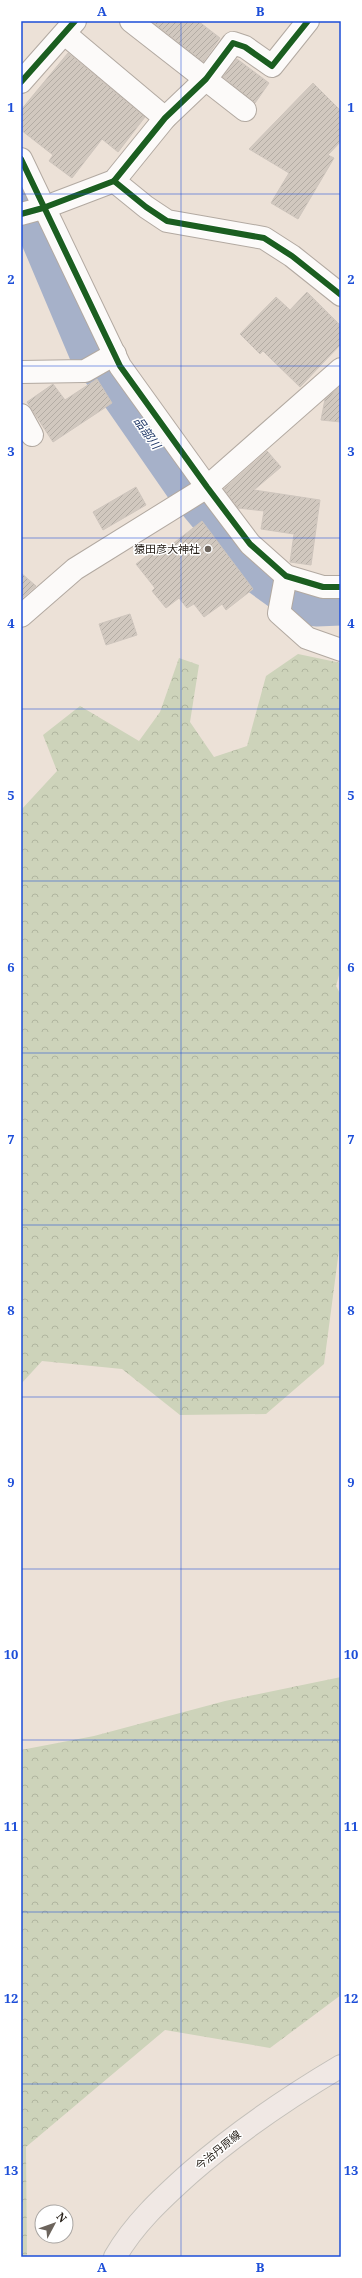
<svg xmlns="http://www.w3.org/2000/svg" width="362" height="2278" font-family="'Noto Serif','Noto Sans JP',serif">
	<defs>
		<pattern id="forest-crowns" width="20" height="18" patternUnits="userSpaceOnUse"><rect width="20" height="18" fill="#cdd3ba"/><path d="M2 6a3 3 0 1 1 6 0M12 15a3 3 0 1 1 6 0" fill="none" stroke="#b0b59f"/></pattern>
		<pattern id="building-hatch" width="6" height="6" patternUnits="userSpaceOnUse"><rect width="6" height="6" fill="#d1c8bf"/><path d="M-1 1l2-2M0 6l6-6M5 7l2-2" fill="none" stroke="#b3aca4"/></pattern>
	</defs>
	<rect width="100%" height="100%" fill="#ece1d7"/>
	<g fill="url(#forest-crowns)">
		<path d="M 298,654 L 341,663 L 341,968 L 336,986 L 341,995 L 341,1235 L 324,1364 L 266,1414 L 180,1415 L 122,1369 L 42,1361 L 21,1384 L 21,810 L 57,771 L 43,735 L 80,706 L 139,741 L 160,712 L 179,658 L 199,665 L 190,722 L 214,757 L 247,746 L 266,676 Z"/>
		<path d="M 341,1677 L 341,1995 L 270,2048 L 165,2030 L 26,2147 L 27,2257 L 21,2257 L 21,1750 L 94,1736 L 225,1701 Z"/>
	</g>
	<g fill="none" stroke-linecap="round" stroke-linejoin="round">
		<path stroke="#a6b1c9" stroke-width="39" d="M 21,193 L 91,359 L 115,387 L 183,485 L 257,574 L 300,605 L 316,607 L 341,606"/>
	</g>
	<g fill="url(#building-hatch)" stroke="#cec5bd">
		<path d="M 151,21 L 198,21 L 220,38 L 203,62 Z"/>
		<path d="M 68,53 L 145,117 L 118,152 L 102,139 L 72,178 L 49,161 L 53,155 L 21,130 L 21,110 Z"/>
		<path d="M 237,59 L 269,83 L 255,103 L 223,77 Z"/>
		<path d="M 313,83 L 341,111 L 341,141 L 328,155 L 334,158 L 298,219 L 271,203 L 289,173 L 249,149 Z"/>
		<path d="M 307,292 L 341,326 L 341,344 L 300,387 L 263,351 L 260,354 L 240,334 L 276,297 L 290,310 Z"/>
		<path d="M 97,379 L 112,403 L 53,442 L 27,402 L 53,384 L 65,400 Z"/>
		<path d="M 341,386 L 341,422 L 321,420 L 325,399 Z"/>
		<path d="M 267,451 L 281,467 L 254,490 L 320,500 L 311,565 L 290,562 L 294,534 L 261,529 L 264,511 L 238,508 L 224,489 Z"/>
		<path d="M 136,487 L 146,505 L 103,530 L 93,512 Z"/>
		<path d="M 202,521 L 253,589 L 226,610 L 222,604 L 204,617 L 194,604 L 187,608 L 179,598 L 166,608 L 152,591 L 155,588 L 136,564 L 161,545 L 165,550 Z"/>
		<path d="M 21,573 L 36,586 L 21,599 Z"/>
		<path d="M 130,614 L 137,635 L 106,645 L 99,624 Z"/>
	</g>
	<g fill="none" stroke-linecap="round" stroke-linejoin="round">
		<defs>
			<g id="minor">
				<path d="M 131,21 L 245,110"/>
				<path d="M 65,34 L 165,118"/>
				<path d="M 21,82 L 75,21"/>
				<path d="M 21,159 L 120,366 L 207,487 L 250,544 L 286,576 L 323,587 L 341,587"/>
				<path d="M 114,181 L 146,207 L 167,221 L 264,238 L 292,256 L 341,295"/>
				<path d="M 21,214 L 43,208 L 114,181 L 165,118 L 206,79 L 233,43 L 245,47 L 272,66 L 308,21"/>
				<path d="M 21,372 L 85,371 L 115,354"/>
				<path d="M 21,415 L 32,435"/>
				<path d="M 286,576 L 279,613 L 307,638 L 341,650"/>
				<path d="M 21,616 L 75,569 L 207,487 L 341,369"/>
			</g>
			<path id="major" d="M 115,2257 C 134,2224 161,2199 190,2173 C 237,2132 287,2098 341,2066"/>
		</defs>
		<use href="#minor" stroke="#b2a9a1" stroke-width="24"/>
		<use href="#major" stroke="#c4c0ba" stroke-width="24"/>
		<use href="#minor" stroke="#fcfaf9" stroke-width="22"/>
		<use href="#major" stroke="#f0e8e4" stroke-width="22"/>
		<defs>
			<g id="cycleway">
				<path d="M 21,82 L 75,21"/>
				<path d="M 21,159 L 120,366 L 207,487 L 250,544 L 286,576 L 323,587 L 341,587"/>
				<path d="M 114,181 L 146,207 L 167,221 L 264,238 L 292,256 L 341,295"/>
				<path d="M 21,214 L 43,208 L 114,181 L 165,118 L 206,79 L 233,43 L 245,47 L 272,66 L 308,21"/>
			</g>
		</defs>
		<use href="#cycleway" stroke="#fff" stroke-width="8"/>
		<use href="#cycleway" stroke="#1b5e20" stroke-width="6"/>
	</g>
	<path fill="none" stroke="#1d4ed8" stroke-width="1" stroke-opacity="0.55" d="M 181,21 L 181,2257M 21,194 L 341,194M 21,366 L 341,366M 21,538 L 341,538M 21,709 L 341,709M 21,881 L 341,881M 21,1053 L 341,1053M 21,1225 L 341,1225M 21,1397 L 341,1397M 21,1569 L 341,1569M 21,1740 L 341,1740M 21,1912 L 341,1912M 21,2084 L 341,2084"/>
	<circle fill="#6c645c" stroke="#fff" stroke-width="1.5" cx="208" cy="549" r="4"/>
	<g text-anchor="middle" stroke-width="3" stroke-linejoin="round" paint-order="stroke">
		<g font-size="11" fill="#272019" stroke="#fff" text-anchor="end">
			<text x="200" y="553">猿田彦大神社</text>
		</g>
		<g font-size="11" fill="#272019" stroke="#fff">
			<text transform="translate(218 2150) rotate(-39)" y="4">今治丹原線</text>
		</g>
		<g font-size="12" font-style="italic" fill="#1d3566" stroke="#fff">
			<text transform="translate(147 433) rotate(55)" y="4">品部川</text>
		</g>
	</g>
	<rect width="362" height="2278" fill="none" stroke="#ffffff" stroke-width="44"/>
	<g transform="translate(54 2224) rotate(49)"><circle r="19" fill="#ffffff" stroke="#a9a6a3"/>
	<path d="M0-3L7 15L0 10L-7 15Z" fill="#6c645c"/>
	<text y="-6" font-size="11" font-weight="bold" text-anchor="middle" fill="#272019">N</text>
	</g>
	<rect x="22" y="22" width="318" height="2234" fill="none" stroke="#1d4ed8" stroke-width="1.5"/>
	<g font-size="13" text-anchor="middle" font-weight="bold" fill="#1d4ed8">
		<text x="102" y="16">A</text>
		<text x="260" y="16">B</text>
		<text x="11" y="112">1</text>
		<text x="351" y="112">1</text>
		<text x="11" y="284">2</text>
		<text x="351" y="284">2</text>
		<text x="11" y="456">3</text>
		<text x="351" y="456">3</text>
		<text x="11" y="628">4</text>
		<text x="351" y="628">4</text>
		<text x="11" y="800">5</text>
		<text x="351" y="800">5</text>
		<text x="11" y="972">6</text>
		<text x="351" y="972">6</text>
		<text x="11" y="1144">7</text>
		<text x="351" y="1144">7</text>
		<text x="11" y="1315">8</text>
		<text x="351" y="1315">8</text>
		<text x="11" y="1487">9</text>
		<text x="351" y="1487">9</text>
		<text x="11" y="1659">10</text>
		<text x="351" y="1659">10</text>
		<text x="11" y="1831">11</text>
		<text x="351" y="1831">11</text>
		<text x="11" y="2003">12</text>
		<text x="351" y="2003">12</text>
		<text x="11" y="2175">13</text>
		<text x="351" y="2175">13</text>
		<text x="102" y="2272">A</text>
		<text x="260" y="2272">B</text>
	</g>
</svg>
